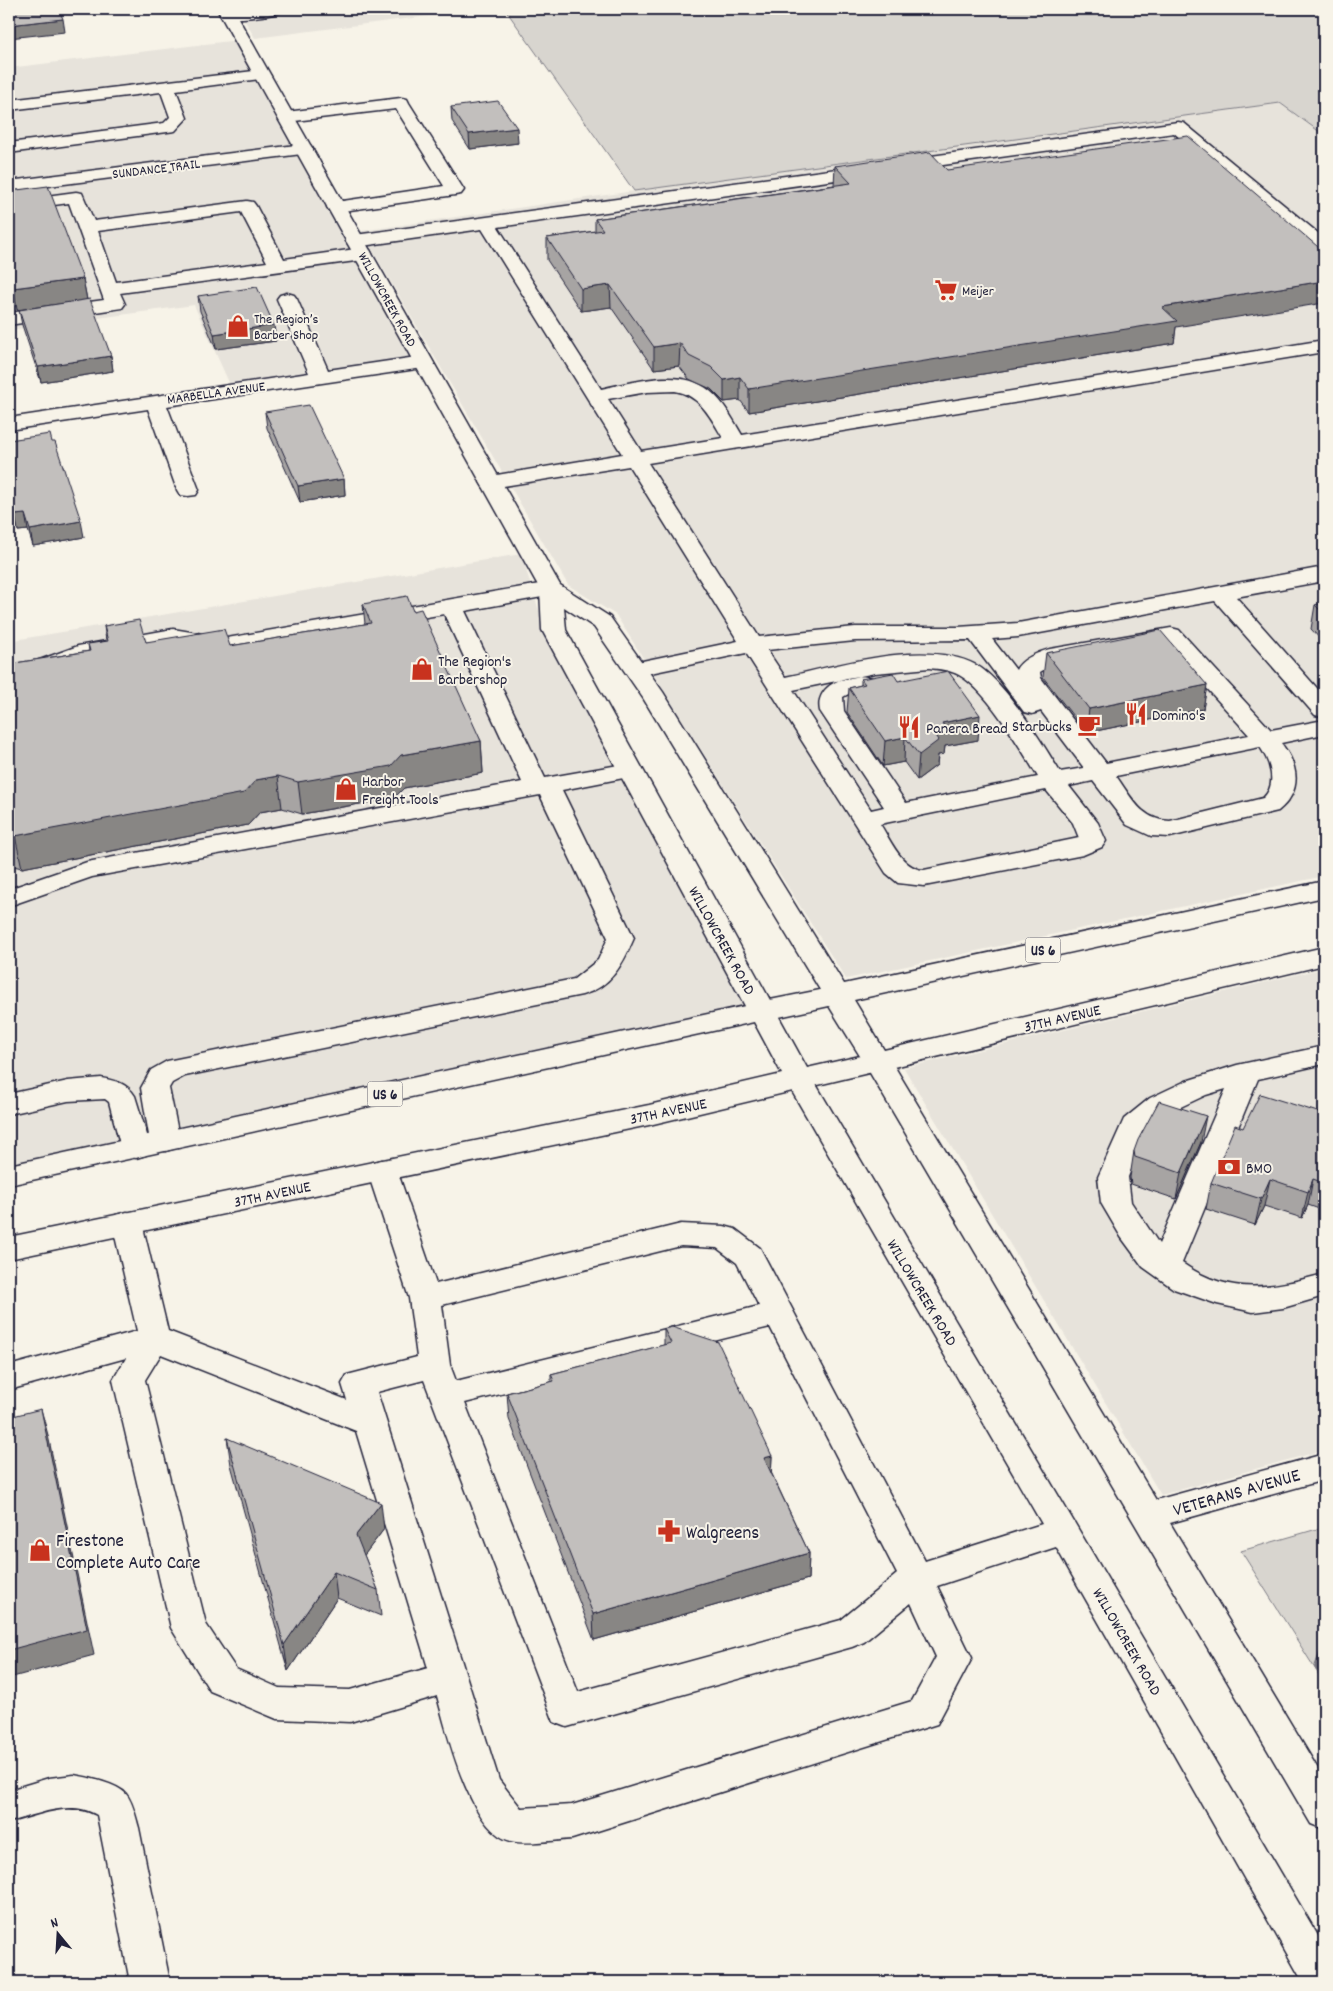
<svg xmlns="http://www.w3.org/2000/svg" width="1333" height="1991" font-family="Dekko,sans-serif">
	<rect width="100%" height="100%" fill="#f7f3e8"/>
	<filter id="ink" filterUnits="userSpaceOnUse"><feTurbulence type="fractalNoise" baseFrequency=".02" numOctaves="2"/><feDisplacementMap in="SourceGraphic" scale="10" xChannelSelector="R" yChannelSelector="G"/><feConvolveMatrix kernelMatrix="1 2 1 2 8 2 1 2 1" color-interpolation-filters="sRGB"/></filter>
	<g filter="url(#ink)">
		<g fill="#e7e3db">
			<path d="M 238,9 L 484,9 L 255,38 Z"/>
			<path d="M 238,40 L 414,359 L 231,387 L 194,305 L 9,330 L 9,68 Z"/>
			<path d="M 1280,103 L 1324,135 L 1324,876 L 846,979 L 616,615 L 568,585 L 361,231 L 634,191 Z"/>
			<path d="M 521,554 L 545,630 L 746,1006 L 9,1164 L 9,641 Z"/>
			<path d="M 1324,968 L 1324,1450 L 1161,1495 L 904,1068 Z"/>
		</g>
		<g fill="#d8d5cf" stroke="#7d7c85">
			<path d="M 505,9 L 1324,9 L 1324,135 L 1280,103 L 634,191 Z"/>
			<path d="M 1324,1527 L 1324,1683 L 1241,1551 Z"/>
		</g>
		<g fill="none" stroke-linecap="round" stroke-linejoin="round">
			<path fill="#76747f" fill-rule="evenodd" d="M 1324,1651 L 1324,1672 L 1316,1671 L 1314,1667 L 1319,1653 Z"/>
			<defs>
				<g id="minor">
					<path d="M 241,9 L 285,9 C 280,16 225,22 220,15 L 222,12 Z"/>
					<path d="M 262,70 L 270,75 L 268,78 L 176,90 L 187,118 L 175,131 L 9,153 L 9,143 L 164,123 L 170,117 L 161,92 L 9,110 L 9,100 Z"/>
					<path d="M 401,98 L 407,99 L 409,103 L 464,190 L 461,194 L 455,195 L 336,212 L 330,211 L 327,207 L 330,203 L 336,202 L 444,186 L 396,109 L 286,122 L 280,121 L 278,117 L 280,113 L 286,112 Z"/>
					<path d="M 1178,122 L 1184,123 L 1324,238 L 1324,252 L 1317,251 L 1174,133 L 498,227 L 601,389 C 633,382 682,367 710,391 C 724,402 733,420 742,435 L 1324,340 L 1324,352 L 648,463 L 759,637 L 855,627 L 958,627 L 1018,623 L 1324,567 L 1324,581 L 1236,597 L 1324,696 L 1324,717 L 1315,715 L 1215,601 L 1018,637 L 992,639 L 1016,670 C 1021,659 1039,652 1050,649 L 1171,628 L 1179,630 L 1271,730 L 1324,720 L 1324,734 L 1281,743 C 1299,766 1303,791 1278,811 L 1170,837 L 1151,836 L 1127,825 L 1093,781 L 1069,786 L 1098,823 L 1106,841 L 1102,847 L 1083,855 L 924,886 L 898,883 L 886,873 L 746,653 L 636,676 L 628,674 L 624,669 L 628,664 L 738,641 L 629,466 L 491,488 L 483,487 L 480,482 L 483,477 L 491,476 L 622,454 L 482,229 L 355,247 L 349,245 L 346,241 L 349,237 L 355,235 ZM 675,391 C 700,395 711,418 723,438 L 641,451 L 608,399 L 647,392 ZM 970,640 L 1024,712 L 1032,714 L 1041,711 L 1084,768 L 1060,772 C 1043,744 1004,680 976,665 C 925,638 838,666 785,677 L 767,650 L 855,641 ZM 1166,643 L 1249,735 L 1106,763 L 1041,678 L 1040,672 L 1057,662 ZM 929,668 C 939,669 950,670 959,675 C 987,690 1021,749 1038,777 L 906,803 L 844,711 L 843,697 L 852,692 L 873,688 L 877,683 L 873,678 C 851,672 814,683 820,711 L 884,807 L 871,810 L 793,690 L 875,673 ZM 1260,747 C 1270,762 1278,784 1263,798 L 1170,821 C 1141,820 1132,798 1116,776 ZM 1046,790 L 1073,823 L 1079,838 L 924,870 C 902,869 891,841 880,824 Z"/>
					<path d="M 304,144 L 310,145 L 313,149 L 310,153 L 9,191 L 9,181 Z"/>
					<path d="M 76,192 L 82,193 L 94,221 L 247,201 L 253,202 L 256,206 L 284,259 L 363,248 L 370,250 L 372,254 L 370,258 L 363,260 L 120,293 L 125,304 L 122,308 L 9,325 L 9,313 L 104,300 L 69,203 L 9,211 L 9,201 ZM 241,212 L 267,262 L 116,282 L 98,231 Z"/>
					<path d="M 287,293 L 294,295 L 297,299 L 328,370 L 423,356 L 430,358 L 433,362 L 430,366 L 423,368 L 167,406 L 199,490 L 196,495 L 188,496 L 180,495 L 177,490 L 148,409 L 9,430 L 9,418 L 309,373 L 277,299 L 280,295 Z"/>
					<path d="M 551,582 L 559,584 L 562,589 L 559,594 L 465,611 L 545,778 L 630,763 L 639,765 L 642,770 L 639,775 L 562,790 L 634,938 C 623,964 611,987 582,995 L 185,1076 L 172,1083 L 169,1088 L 180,1141 L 175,1148 L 165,1151 L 155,1148 L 150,1141 L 141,1088 L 151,1070 L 167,1061 L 574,979 L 598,960 L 608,938 L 540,795 L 92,877 L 9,906 L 9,889 L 87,862 L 522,782 L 444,614 L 227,652 L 173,643 L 91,657 L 9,686 L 9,671 L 78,646 L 173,629 L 227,638 Z"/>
					<path d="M 1324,1046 L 1324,1064 L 1258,1079 L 1182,1263 C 1231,1297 1271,1288 1324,1274 L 1324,1296 L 1283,1308 L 1253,1312 L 1217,1304 L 1174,1289 L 1143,1267 L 1121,1237 L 1101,1203 L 1098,1177 L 1124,1119 L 1150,1098 L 1186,1081 L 1237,1065 ZM 1226,1089 L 1159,1244 L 1131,1202 L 1128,1177 L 1146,1131 L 1170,1112 L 1206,1095 Z"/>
					<path d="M 877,1051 L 887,1054 L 1156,1500 L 1324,1454 L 1324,1480 L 1170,1523 L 1324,1779 L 1324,1829 L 1311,1824 L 863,1061 L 867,1054 Z"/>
					<path d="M 800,1071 L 810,1074 L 814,1081 L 1324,1946 L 1324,1982 L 1303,1982 L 1056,1547 L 937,1586 L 972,1658 L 937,1724 L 572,1839 C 555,1840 527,1845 511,1841 C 470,1832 447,1732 437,1696 L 350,1722 L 277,1719 L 210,1691 L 171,1628 L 113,1380 L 126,1358 L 9,1390 L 9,1366 L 137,1331 L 112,1223 L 116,1215 L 127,1212 L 138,1215 L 142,1223 L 168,1331 L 347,1400 L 342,1384 L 347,1375 L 417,1357 L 409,1298 L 367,1170 L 372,1163 L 382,1160 L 392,1163 L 397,1170 L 436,1284 L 681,1224 L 724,1226 L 735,1229 L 760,1248 L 925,1561 L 1042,1524 L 786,1081 L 790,1074 ZM 681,1246 L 717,1248 L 737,1263 L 759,1306 L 456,1381 L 450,1365 L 442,1305 ZM 770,1327 L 897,1574 L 841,1620 L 578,1692 L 465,1403 ZM 161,1354 L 356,1431 L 428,1668 L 350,1690 L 279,1688 L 236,1669 L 206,1624 L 145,1380 ZM 424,1380 L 554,1722 L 567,1727 L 852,1647 L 864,1642 L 911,1603 L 936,1657 L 912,1701 L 572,1805 L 521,1808 L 499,1780 L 377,1392 Z"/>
					<path d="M 101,1078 C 116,1081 127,1083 135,1096 L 151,1148 L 146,1155 L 136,1158 L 126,1155 L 121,1148 L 109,1102 L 105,1099 L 68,1101 L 9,1114 L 9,1094 L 68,1081 Z"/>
					<path d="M 74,1775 C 87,1777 118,1784 126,1794 C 133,1802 136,1818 139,1828 L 170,1982 L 130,1982 L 97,1815 C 69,1799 38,1815 9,1822 L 9,1790 L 49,1778 Z"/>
				</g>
				<path id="major" d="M 217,9 L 233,9 L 560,585 L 610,617 L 663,692 L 844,984 L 1324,881 L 1324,897 L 854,1000 L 884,1050 L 1324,947 L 1324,965 L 649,1125 L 9,1259 L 9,1237 L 649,1105 L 782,1074 L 754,1022 L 9,1185 L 9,1165 L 745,1006 L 542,630 L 540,589 ZM 564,607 L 594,627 L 643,698 L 820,990 L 770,1000 L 566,630 ZM 829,1006 L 860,1056 L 807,1068 L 779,1017 Z"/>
			</defs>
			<use href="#minor" stroke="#22223b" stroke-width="3"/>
			<use href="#major" stroke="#22223b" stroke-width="3"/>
			<use href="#minor" fill="#f7f3e8" fill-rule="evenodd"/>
			<use href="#major" fill="#f7f3e8" fill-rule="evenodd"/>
		</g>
		<g fill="#a7a4a3" stroke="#22223b">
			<path d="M 451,107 L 518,143 L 470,149 L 452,121 Z"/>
			<path d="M 835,166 L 947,170 L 1176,327 L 1174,343 L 749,412 L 740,400 L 724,402 L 711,389 L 689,379 L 679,366 L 654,369 L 611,307 L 581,311 L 547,260 L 547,238 L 595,231 L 595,219 L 834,185 Z"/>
			<path d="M 9,191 L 83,279 L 87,300 L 111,356 L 113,371 L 41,382 L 22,325 L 19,310 L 26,309 L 17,310 L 9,286 Z"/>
			<path d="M 198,296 L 276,341 L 216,349 L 200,311 Z"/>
			<path d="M 265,412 L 344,479 L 345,495 L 300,502 L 267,428 Z"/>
			<path d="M 52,442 L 84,537 L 33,546 L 28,530 L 18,531 L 9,495 L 9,449 Z"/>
			<path d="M 1324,603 L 1324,643 L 1311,629 L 1315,605 Z"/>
			<path d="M 363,604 L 413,611 L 481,741 L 483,773 L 404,788 L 394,798 L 302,814 L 282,808 L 260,812 L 248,825 L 22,868 L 9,865 L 9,664 L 89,651 L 88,644 L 106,641 L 104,626 L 146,642 L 230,646 L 365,624 Z"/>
			<path d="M 1046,653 L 1207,685 L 1203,709 L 1086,733 L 1043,677 Z"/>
			<path d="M 861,679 L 898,681 L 978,740 L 945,746 L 944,754 L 938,755 L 937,765 L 917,780 L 904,762 L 883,766 L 847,712 L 849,688 L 861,685 Z"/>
			<path d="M 1324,1114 L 1324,1206 L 1322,1210 L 1308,1205 L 1302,1218 L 1264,1206 L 1255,1225 L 1206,1209 L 1211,1183 L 1243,1128 Z"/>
			<path d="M 1201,1142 L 1176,1199 L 1131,1184 L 1130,1177 L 1134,1151 Z"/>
			<path d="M 664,1329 L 772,1456 L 771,1472 L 809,1553 L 808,1579 L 594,1640 L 509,1419 L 507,1393 L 551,1382 L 551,1374 L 664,1345 Z"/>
			<path d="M 227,1438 L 384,1529 L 364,1555 L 378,1590 L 381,1616 L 337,1598 L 288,1671 L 231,1465 Z"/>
		</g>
		<g fill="#888684" stroke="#22223b">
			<path d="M 63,19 L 65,32 L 9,38 L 9,25 Z"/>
			<path d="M 517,128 L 518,143 L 470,149 L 469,134 Z"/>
			<path d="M 83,279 L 87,300 L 17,310 L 13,288 Z"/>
			<path d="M 1324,281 L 1324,303 L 1176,327 L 1174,343 L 749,412 L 749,389 L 1162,307 Z"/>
			<path d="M 610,285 L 611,307 L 581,311 L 581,289 Z"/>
			<path d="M 274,325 L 276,341 L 216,349 L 214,334 Z"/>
			<path d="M 680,343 L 679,366 L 654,369 L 654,347 Z"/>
			<path d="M 111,356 L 113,371 L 41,382 L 38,367 Z"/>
			<path d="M 740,377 L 740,400 L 724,402 L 724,380 Z"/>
			<path d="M 344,479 L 345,495 L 300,502 L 298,486 Z"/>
			<path d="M 25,514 L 28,530 L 18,531 L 15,515 Z"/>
			<path d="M 81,521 L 84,537 L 33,546 L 30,530 Z"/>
			<path d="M 1207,685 L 1203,709 L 1086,733 L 1089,709 Z"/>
			<path d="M 980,715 L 978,740 L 945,746 L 944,754 L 938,755 L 937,765 L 917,780 L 919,755 L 933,731 L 942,723 Z"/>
			<path d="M 905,737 L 904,762 L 883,766 L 885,741 Z"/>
			<path d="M 481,741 L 483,773 L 404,788 L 394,798 L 302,814 L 298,782 L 401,755 Z"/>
			<path d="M 278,776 L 282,808 L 260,812 L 248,825 L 22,868 L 15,836 L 256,780 Z"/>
			<path d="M 1206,1116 L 1201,1142 L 1176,1199 L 1181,1173 Z"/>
			<path d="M 1270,1179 L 1264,1206 L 1255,1225 L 1261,1199 Z"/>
			<path d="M 1313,1179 L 1308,1205 L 1302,1218 L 1308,1192 Z"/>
			<path d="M 41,1409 L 48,1435 L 94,1655 L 9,1678 L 9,1650 Z"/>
			<path d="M 772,1456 L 771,1482 L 764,1458 Z"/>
			<path d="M 381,1503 L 384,1529 L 359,1562 L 356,1535 Z"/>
			<path d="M 809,1553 L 808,1579 L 594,1640 L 593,1614 Z"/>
			<path d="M 334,1572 L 337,1598 L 288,1671 L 284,1645 Z"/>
		</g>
		<g fill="#c2bfbd" stroke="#22223b">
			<path d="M 9,9 L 59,9 L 63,19 L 9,25 Z"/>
			<path d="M 498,101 L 517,128 L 469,134 L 451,107 Z"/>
			<path d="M 1188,136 L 1324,252 L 1324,281 L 1162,307 L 1177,321 L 749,389 L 740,377 L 724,380 L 711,367 L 689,356 L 680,343 L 654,347 L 610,285 L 581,289 L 547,238 L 603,230 L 595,219 L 851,183 L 835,166 L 930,152 L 947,170 Z"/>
			<path d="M 48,186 L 83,279 L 13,288 L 9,275 L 9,191 Z"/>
			<path d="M 257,287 L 274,325 L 214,334 L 198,296 Z"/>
			<path d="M 90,299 L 111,356 L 38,367 L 19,310 Z"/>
			<path d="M 309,405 L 344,479 L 298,486 L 265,412 Z"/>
			<path d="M 50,434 L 52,442 L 55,442 L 81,521 L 30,530 L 25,514 L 15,515 L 9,490 L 9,449 L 11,449 L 9,440 Z"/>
			<path d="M 407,596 L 413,611 L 421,609 L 481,741 L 401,755 L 391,766 L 298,782 L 278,776 L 256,780 L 244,793 L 15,836 L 9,834 L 9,664 L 90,651 L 88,644 L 108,641 L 104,626 L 139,620 L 146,642 L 224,629 L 230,646 L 371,623 L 363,604 Z"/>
			<path d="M 1324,603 L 1324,614 L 1315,605 Z"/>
			<path d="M 1160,630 L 1207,685 L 1089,709 L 1046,653 Z"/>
			<path d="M 948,671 L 980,715 L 942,723 L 946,729 L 933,731 L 939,740 L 919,755 L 905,737 L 885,741 L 849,688 L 865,684 L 861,679 L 893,673 L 898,681 Z"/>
			<path d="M 1260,1094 L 1324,1114 L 1324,1183 L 1313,1179 L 1308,1192 L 1270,1179 L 1261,1199 L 1211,1183 L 1235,1125 L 1243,1128 Z"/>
			<path d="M 1159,1101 L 1206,1116 L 1181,1173 L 1135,1157 L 1134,1151 L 1138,1140 Z"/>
			<path d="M 672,1327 L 718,1342 L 772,1456 L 764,1458 L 809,1553 L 593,1614 L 507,1393 L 554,1381 L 551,1374 L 671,1343 L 664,1329 Z"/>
			<path d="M 41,1409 L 87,1629 L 9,1650 L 9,1417 Z"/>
			<path d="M 227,1438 L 381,1503 L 356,1535 L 378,1590 L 334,1572 L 284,1645 Z"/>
		</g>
	</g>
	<defs>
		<symbol id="supermarket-bare" viewBox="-9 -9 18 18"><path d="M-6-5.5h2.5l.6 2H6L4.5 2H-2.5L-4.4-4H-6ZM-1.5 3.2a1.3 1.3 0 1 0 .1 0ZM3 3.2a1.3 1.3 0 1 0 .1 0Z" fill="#c8321e" stroke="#f7f3e8" stroke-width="2.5" paint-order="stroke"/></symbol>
		<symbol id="shop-bare" viewBox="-9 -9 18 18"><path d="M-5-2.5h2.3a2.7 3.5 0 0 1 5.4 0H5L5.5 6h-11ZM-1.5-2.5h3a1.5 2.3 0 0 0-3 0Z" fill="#c8321e" stroke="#f7f3e8" stroke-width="2.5" paint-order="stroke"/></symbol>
		<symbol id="restaurant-bare" viewBox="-9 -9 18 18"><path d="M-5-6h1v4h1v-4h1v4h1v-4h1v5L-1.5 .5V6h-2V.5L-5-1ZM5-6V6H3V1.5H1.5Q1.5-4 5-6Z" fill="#c8321e" stroke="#f7f3e8" stroke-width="2.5" paint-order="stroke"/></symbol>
		<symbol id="cafe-bare" viewBox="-9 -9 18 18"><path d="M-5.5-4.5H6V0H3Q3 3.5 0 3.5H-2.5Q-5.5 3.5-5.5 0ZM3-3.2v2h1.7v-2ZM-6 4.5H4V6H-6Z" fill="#c8321e" stroke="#f7f3e8" stroke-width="2.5" paint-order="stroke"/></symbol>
		<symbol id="bank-bare" viewBox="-9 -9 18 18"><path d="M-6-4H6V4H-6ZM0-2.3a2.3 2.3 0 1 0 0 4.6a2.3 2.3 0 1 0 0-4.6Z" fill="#c8321e" stroke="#f7f3e8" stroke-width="2.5" paint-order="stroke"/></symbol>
		<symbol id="pharmacy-bare" viewBox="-9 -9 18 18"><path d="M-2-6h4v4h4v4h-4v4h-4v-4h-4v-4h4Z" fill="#c8321e" stroke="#f7f3e8" stroke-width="2.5" paint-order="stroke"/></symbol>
	</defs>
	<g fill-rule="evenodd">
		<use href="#supermarket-bare" x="930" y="274" width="32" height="32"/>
		<use href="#shop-bare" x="222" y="310" width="32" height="32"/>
		<use href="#shop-bare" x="406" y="653" width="32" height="32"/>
		<use href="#restaurant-bare" x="1120" y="698" width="32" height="32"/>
		<use href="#cafe-bare" x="1073" y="709" width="32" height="32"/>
		<use href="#restaurant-bare" x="893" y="711" width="32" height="32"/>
		<use href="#shop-bare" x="330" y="773" width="32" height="32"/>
		<use href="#bank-bare" x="1213" y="1151" width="32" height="32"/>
		<use href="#pharmacy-bare" x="653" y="1515" width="32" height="32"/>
		<use href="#shop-bare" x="24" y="1534" width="32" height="32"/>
	</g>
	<g text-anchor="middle" stroke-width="4" stroke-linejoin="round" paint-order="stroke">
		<g font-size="14" fill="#22223b" stroke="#f7f3e8">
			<text transform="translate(156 168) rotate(-7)" y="5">SUNDANCE TRAIL</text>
			<text transform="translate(388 299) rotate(61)" y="5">WILLOWCREEK ROAD</text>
			<text transform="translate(216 392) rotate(-8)" y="5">MARBELLA AVENUE</text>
		</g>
		<g font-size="14" fill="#22223b" stroke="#f7f3e8" text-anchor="start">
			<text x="962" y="295">Meijer</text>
			<text x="254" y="323">The Region’s<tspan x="254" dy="16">Barber Shop</tspan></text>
		</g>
		<g fill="#f7f3e8" stroke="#62616f" stroke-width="1">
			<rect x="1025.5" y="937.5" width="35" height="25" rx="4"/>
			<rect x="367.5" y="1081.5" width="35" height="25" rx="4"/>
		</g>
		<g font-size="15" font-weight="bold" fill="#22223b">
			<text x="1043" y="955">US 6</text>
			<text x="385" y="1099">US 6</text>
		</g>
		<g font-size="16" fill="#22223b" stroke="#f7f3e8" text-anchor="start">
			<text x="438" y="666">The Region's<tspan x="438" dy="18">Barbershop</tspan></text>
			<text x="1152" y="720">Domino's</text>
			<text x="1072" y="731" text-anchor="end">Starbucks</text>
			<text x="926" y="733">Panera Bread</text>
			<text x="362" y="786">Harbor<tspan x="362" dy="18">Freight Tools</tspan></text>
			<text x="1246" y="1173">BMO</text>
		</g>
		<g font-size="16" fill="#22223b" stroke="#f7f3e8">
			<text transform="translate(723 940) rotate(61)" y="6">WILLOWCREEK ROAD</text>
			<text transform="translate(1062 1017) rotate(-13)" y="6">37TH AVENUE</text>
			<text transform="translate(668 1110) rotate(-12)" y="6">37TH AVENUE</text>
			<text transform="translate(272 1193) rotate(-12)" y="6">37TH AVENUE</text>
			<text transform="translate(923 1292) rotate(59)" y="6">WILLOWCREEK ROAD</text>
			<text transform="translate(1128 1641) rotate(60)" y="6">WILLOWCREEK ROAD</text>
		</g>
		<g font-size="19" fill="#22223b" stroke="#f7f3e8">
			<text transform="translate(1236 1491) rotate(-16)" y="7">VETERANS AVENUE</text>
		</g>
		<g font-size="19" fill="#22223b" stroke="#f7f3e8" text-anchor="start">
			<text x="686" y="1538">Walgreens</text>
			<text x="56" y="1546">Firestone<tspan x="56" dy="22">Complete Auto Care</tspan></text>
		</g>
	</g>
	<rect width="1333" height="1991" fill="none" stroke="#f7f3e8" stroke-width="30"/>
	<rect x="15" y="15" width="1303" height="1961" fill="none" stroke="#22223b" stroke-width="2" filter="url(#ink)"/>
	<g transform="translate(58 1934) rotate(342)" stroke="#f7f3e8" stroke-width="4" paint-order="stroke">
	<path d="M0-4L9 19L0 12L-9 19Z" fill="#22223b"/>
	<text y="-8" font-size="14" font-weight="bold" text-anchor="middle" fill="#22223b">N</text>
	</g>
</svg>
